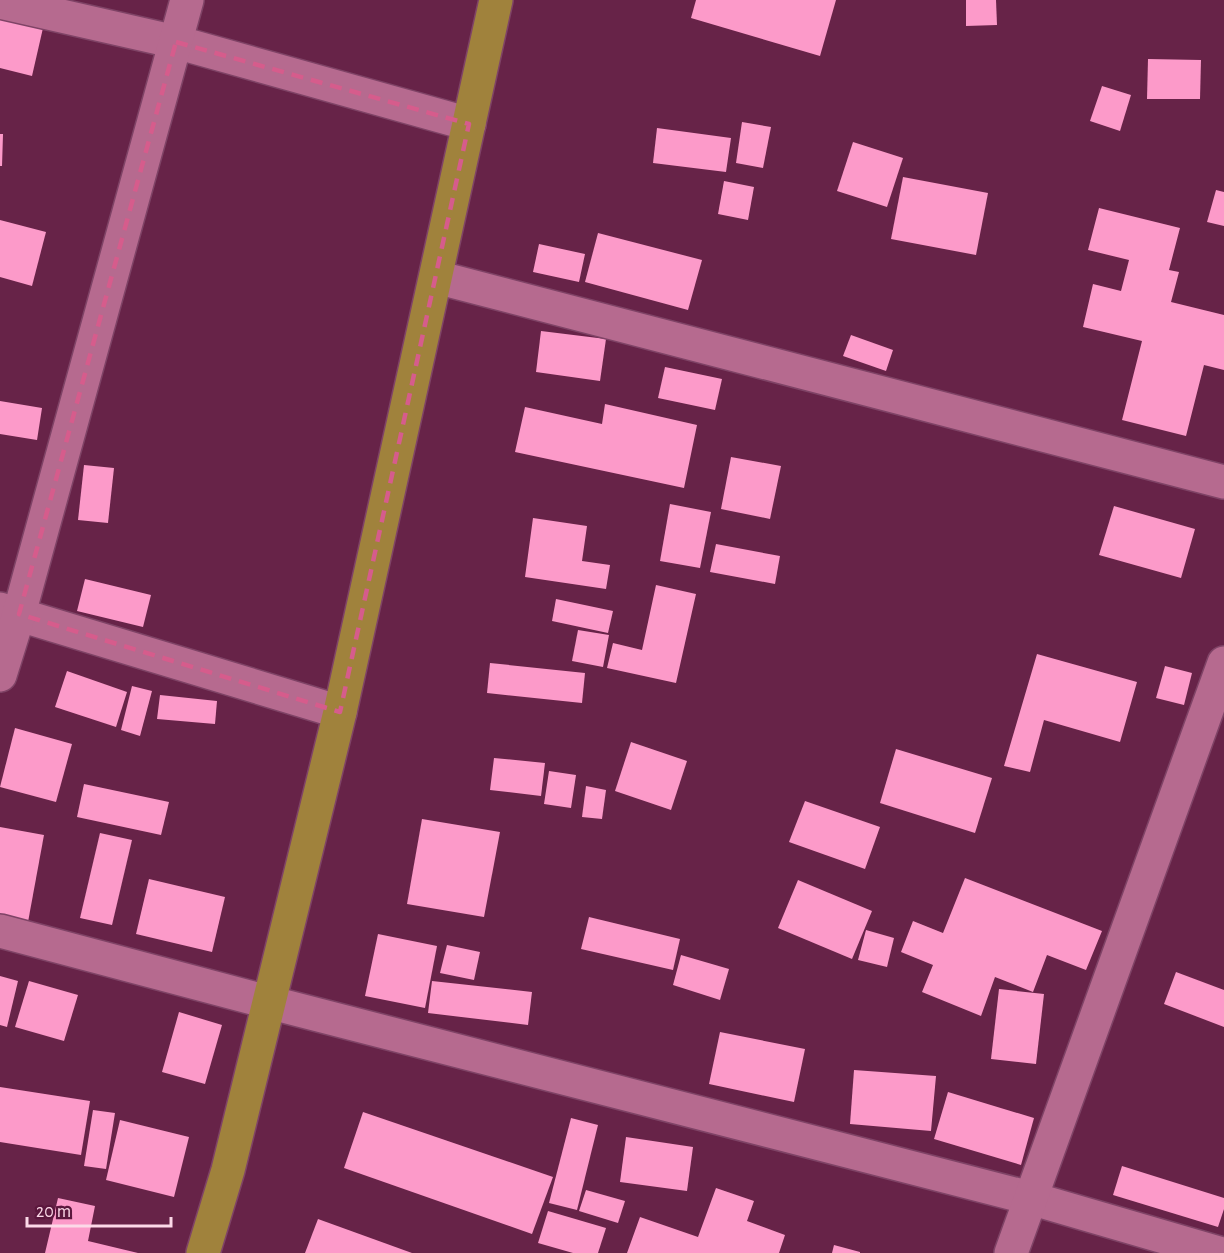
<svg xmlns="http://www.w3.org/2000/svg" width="1224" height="1253" font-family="'Alegreya Sans',sans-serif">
	<rect width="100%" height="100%" fill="#672348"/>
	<g fill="#fc9ac9">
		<path d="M 696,0 L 836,0 L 820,56 L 691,18 Z"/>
		<path d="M 966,0 L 996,0 L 997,25 L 966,26 Z"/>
		<path d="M 0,18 L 43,28 L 32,76 L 0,68 Z"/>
		<path d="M 1148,59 L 1201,60 L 1200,99 L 1147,99 Z"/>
		<path d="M 1102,86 L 1131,95 L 1120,131 L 1090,121 Z"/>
		<path d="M 742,122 L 771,127 L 763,168 L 736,163 Z"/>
		<path d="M 657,128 L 731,138 L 726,172 L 653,163 Z"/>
		<path d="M 0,134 L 3,134 L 2,166 L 0,166 Z"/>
		<path d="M 853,142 L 903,158 L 887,207 L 837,191 Z"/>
		<path d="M 903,177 L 988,193 L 976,255 L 891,239 Z"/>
		<path d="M 724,181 L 754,187 L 748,220 L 718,214 Z"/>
		<path d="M 1216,190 L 1224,192 L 1224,226 L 1207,222 Z"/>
		<path d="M 1099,208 L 1180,228 L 1169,270 L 1179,272 L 1171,302 L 1224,315 L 1224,370 L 1204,365 L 1186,436 L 1122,420 L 1142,341 L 1083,327 L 1093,284 L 1121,291 L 1129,260 L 1088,250 Z"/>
		<path d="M 0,220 L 46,232 L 32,286 L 0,277 Z"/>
		<path d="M 598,233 L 702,260 L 688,310 L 585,282 Z"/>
		<path d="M 539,244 L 585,254 L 579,282 L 533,272 Z"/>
		<path d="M 541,331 L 606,339 L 600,381 L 536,372 Z"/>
		<path d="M 851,335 L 893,350 L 886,371 L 843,356 Z"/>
		<path d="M 665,367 L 722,379 L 715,410 L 658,398 Z"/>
		<path d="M 0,401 L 42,408 L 37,440 L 0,434 Z"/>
		<path d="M 605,404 L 697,425 L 684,488 L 515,452 L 525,407 L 602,424 Z"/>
		<path d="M 731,457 L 781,466 L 770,519 L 721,509 Z"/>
		<path d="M 84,465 L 114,468 L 108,523 L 78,520 Z"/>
		<path d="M 670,504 L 711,512 L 700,568 L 660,561 Z"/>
		<path d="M 1114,506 L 1195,529 L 1181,578 L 1099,555 Z"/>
		<path d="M 533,518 L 587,526 L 582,561 L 610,565 L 606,589 L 525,577 Z"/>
		<path d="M 716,544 L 780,556 L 775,584 L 710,572 Z"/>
		<path d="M 85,579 L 151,595 L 143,627 L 77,611 Z"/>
		<path d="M 656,585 L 696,594 L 676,683 L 607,668 L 613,643 L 642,650 Z"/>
		<path d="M 556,599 L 613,611 L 608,633 L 552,621 Z"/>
		<path d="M 578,630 L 609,635 L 603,667 L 572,661 Z"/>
		<path d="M 1037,654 L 1137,682 L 1120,742 L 1044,720 L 1030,772 L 1004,766 Z"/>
		<path d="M 490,663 L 585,673 L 582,703 L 487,693 Z"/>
		<path d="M 1165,666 L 1192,673 L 1184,705 L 1156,698 Z"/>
		<path d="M 67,671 L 127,692 L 116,727 L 55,707 Z"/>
		<path d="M 132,686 L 152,691 L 140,736 L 121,730 Z"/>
		<path d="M 160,695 L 217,701 L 215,724 L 157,719 Z"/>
		<path d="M 15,728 L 72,744 L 56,802 L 0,787 Z"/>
		<path d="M 631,742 L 687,761 L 671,810 L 615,791 Z"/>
		<path d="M 896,749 L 992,778 L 975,833 L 880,803 Z"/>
		<path d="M 494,758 L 545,763 L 541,796 L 490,790 Z"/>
		<path d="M 549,771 L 576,775 L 571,808 L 544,804 Z"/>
		<path d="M 84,784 L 169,802 L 161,835 L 77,817 Z"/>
		<path d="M 586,786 L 606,790 L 602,819 L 582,817 Z"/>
		<path d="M 805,801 L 880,827 L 865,869 L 789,842 Z"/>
		<path d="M 422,819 L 500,832 L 484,917 L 407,904 Z"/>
		<path d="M 0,827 L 44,835 L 28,922 L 0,917 Z"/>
		<path d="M 100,833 L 132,840 L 112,925 L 80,918 Z"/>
		<path d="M 965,878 L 1102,931 L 1086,970 L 1047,955 L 1033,992 L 995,977 L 981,1016 L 922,992 L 933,965 L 901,952 L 913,921 L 943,933 Z"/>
		<path d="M 149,879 L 225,897 L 212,952 L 136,934 Z"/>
		<path d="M 798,880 L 872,911 L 852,959 L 778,928 Z"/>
		<path d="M 589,917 L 680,939 L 673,970 L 581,949 Z"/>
		<path d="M 866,930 L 894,938 L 887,967 L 858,960 Z"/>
		<path d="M 378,934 L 437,946 L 425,1008 L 365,996 Z"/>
		<path d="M 447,945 L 480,952 L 474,980 L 440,973 Z"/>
		<path d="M 681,955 L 729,969 L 720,1000 L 673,985 Z"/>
		<path d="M 1176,972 L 1224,990 L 1224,1027 L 1164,1004 Z"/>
		<path d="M 0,976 L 18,981 L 7,1027 L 0,1025 Z"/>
		<path d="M 29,981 L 78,995 L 64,1041 L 15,1027 Z"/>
		<path d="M 432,981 L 532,992 L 528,1025 L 428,1013 Z"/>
		<path d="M 999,989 L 1044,994 L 1036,1064 L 991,1059 Z"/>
		<path d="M 179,1012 L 222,1025 L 205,1084 L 162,1072 Z"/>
		<path d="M 720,1032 L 805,1049 L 794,1102 L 709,1084 Z"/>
		<path d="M 854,1070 L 936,1076 L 931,1131 L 850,1124 Z"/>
		<path d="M 0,1087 L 90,1101 L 81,1155 L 0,1142 Z"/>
		<path d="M 948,1092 L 1034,1118 L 1021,1165 L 934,1139 Z"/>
		<path d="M 93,1110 L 115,1113 L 106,1169 L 84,1166 Z"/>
		<path d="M 363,1112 L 553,1177 L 532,1234 L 344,1168 Z"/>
		<path d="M 571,1118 L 598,1125 L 577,1210 L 549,1203 Z"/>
		<path d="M 120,1120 L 189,1137 L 174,1197 L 106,1180 Z"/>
		<path d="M 626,1137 L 693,1147 L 687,1191 L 620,1182 Z"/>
		<path d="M 1122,1166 L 1224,1198 L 1224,1209 L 1218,1227 L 1113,1195 Z"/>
		<path d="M 716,1188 L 754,1201 L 747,1221 L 785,1235 L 779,1253 L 627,1253 L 640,1217 L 698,1237 Z"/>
		<path d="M 586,1190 L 625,1201 L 618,1223 L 579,1211 Z"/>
		<path d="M 58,1198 L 95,1206 L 88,1241 L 138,1253 L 45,1253 Z"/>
		<path d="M 548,1211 L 606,1228 L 598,1253 L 573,1253 L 538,1243 Z"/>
		<path d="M 318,1219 L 412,1253 L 305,1253 Z"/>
		<path d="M 834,1245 L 860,1252 L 860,1253 L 832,1253 Z"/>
	</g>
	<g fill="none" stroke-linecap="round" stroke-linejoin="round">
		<defs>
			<g id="street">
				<path d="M 0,2 L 176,42 L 469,124"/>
				<path d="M 436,277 L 1224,482"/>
				<path d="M 0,609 L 340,712"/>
				<path d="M 0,675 L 19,614 L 187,0"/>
				<path d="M 0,931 L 268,1002 L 1030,1198 L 1219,1253"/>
				<path d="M 1011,1253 L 1224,663"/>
			</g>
			<path id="primary" d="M 203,1253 L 228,1170 L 340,712 L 496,0"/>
		</defs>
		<use href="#street" stroke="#7f4366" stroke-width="36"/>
		<use href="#primary" stroke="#7f4366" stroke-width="36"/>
		<use href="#street" stroke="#b66a8f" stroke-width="33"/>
		<use href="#primary" stroke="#a0823c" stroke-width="33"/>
	</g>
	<path fill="none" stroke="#d65c8c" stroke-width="4.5" stroke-dasharray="12 8" stroke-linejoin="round" d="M 176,42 L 469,124 L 340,712 L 19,614 Z"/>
	<path d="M27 1217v9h144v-9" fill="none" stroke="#fcd9e8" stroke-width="3"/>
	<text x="36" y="1217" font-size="18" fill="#fcd9e8" stroke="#5b173d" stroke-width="4.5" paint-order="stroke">20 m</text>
</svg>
